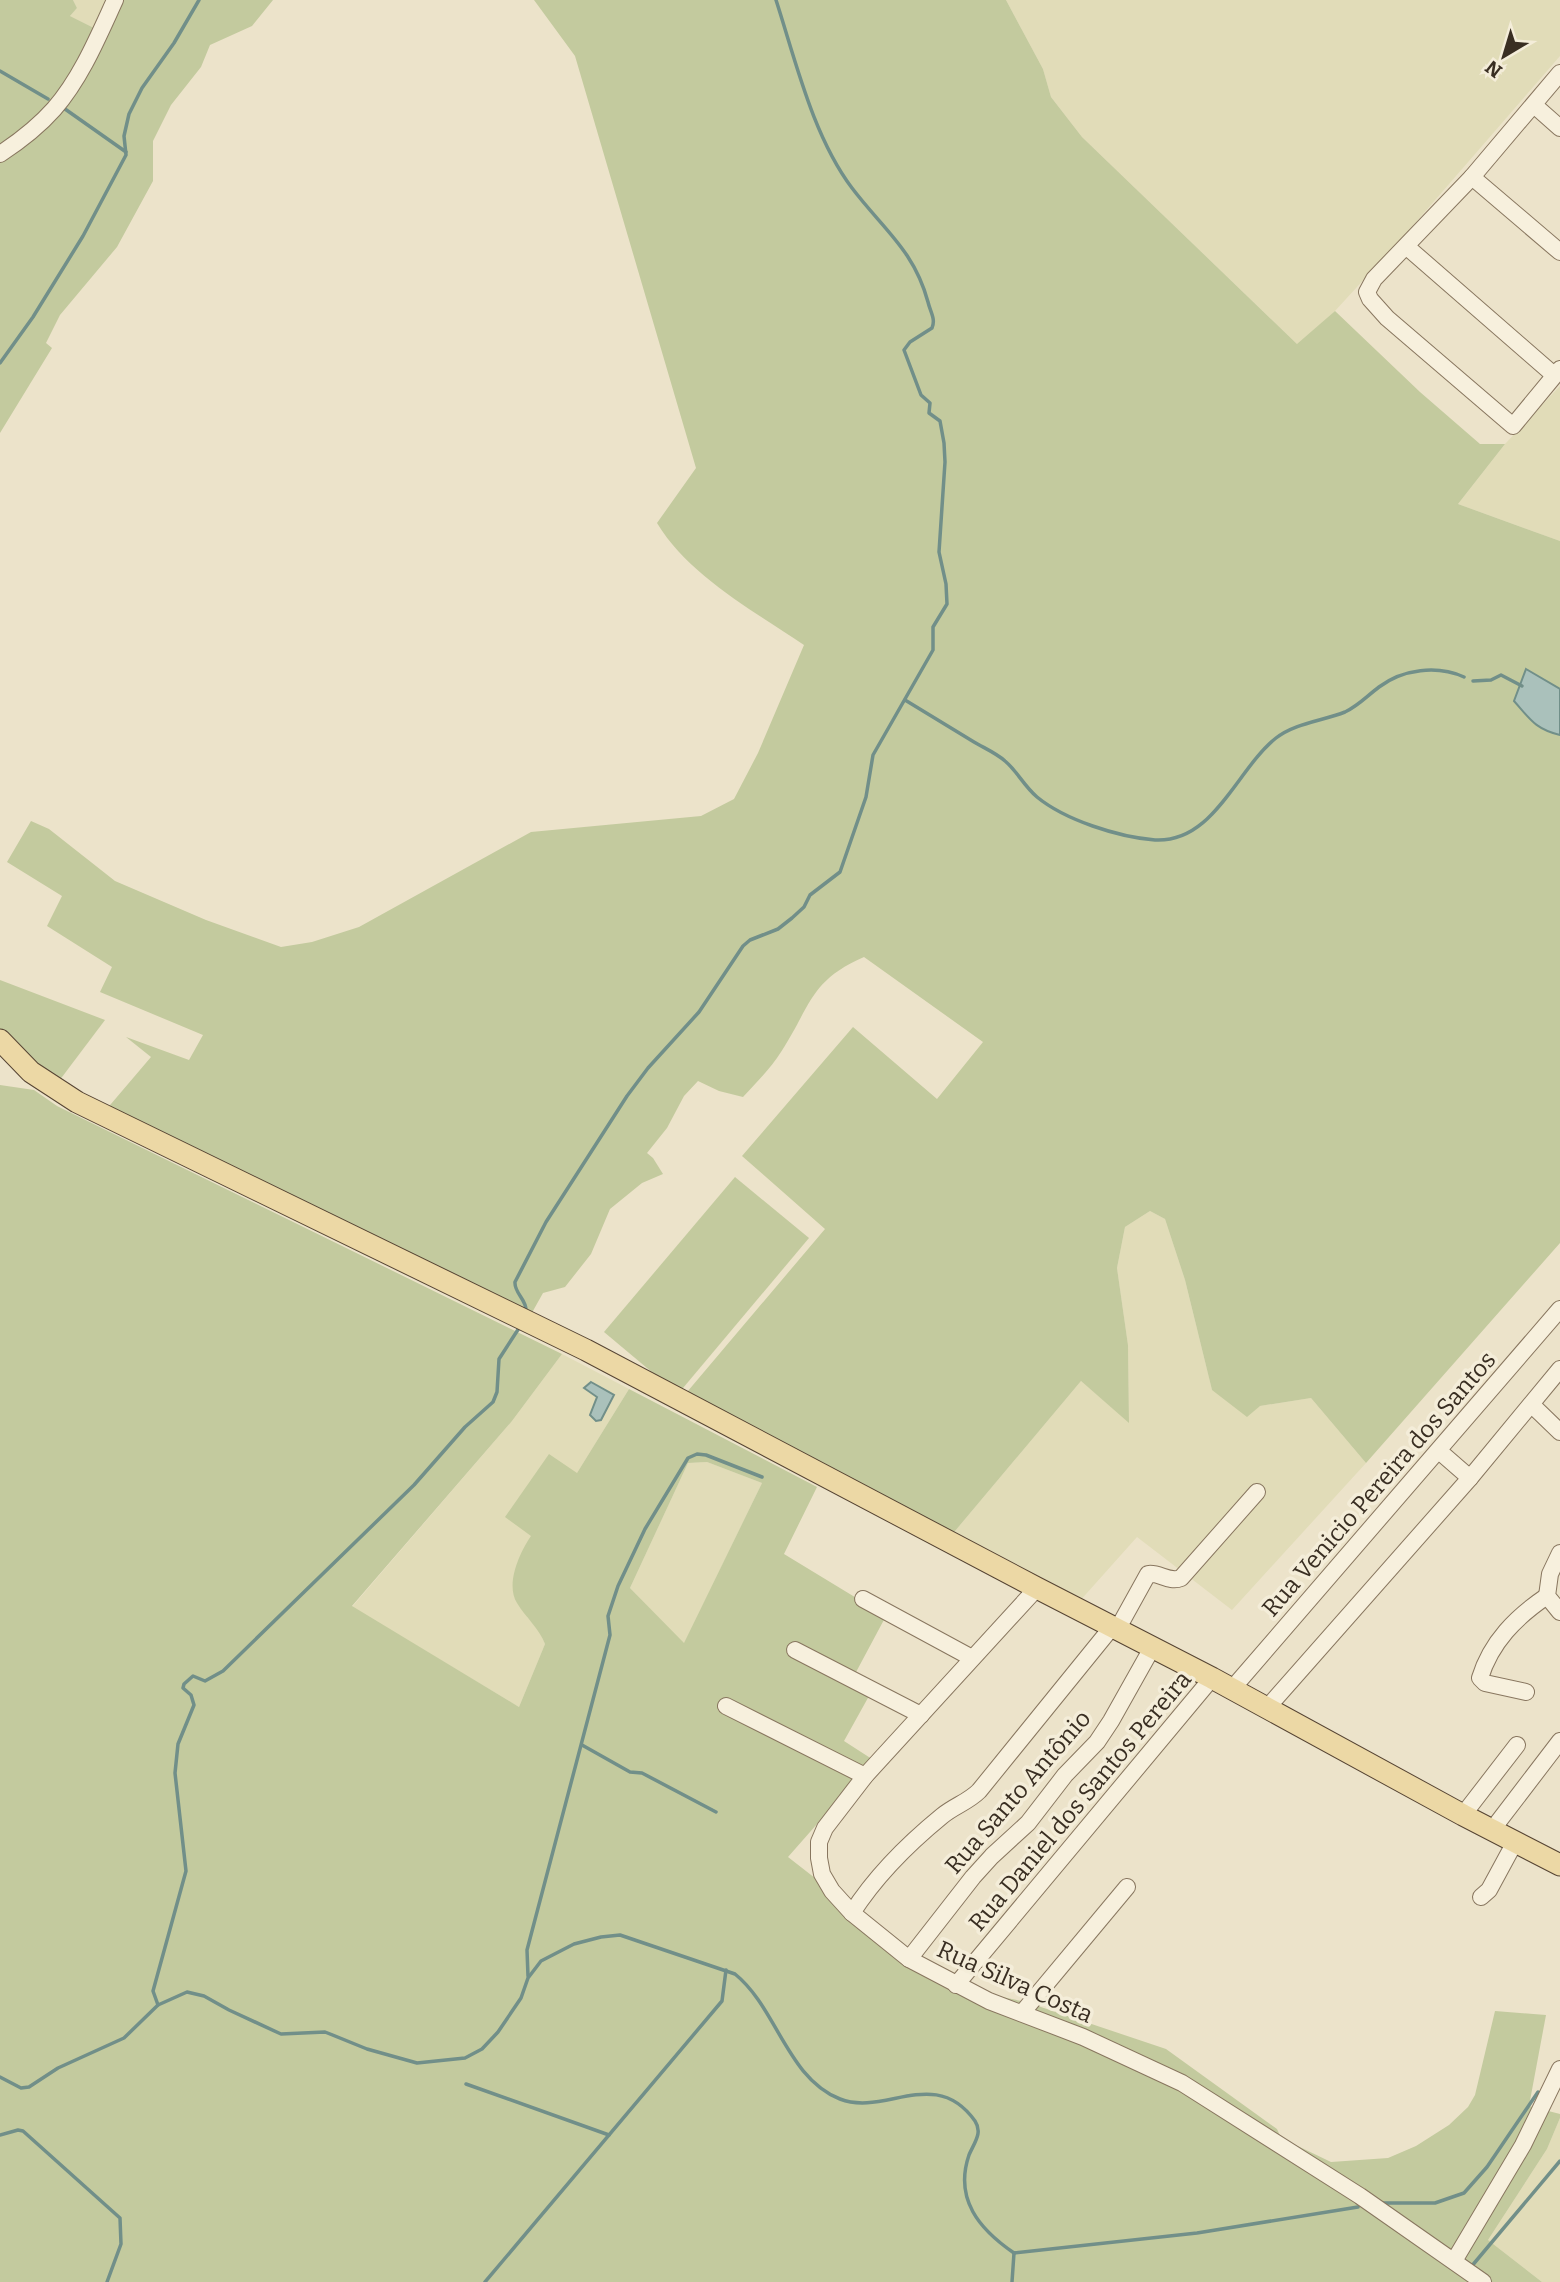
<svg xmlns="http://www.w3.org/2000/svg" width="1560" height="2282" font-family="Bitter,serif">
	<rect width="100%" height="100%" fill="#ece3ca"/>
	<g fill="#e1dcb8">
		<path d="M 73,0 L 109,0 L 96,29 L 70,16 L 77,8 Z"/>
		<path d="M 1006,0 L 1560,0 L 1560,56 L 1410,229 L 1335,311 L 1298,345 L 1082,137 L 1051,97 L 1043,69 Z"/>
		<path d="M 1560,386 L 1560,541 L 1458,504 L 1505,444 Z"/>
		<path d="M 1150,1211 L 1165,1219 L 1185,1280 L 1212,1390 L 1260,1406 L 1311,1398 L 1366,1463 L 1232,1610 L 1137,1537 L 1078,1603 L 950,1537 L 1081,1381 L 1129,1422 L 1128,1345 L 1117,1268 L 1125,1227 Z"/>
		<path d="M 562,1354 L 629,1389 L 574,1478 L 527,1617 L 540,1632 L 545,1644 L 519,1707 L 352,1607 L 512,1421 Z"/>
		<path d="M 707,1462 L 762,1483 L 684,1644 L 630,1588 L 688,1463 Z"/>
		<path d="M 1560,2118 L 1560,2282 L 1542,2282 L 1488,2240 L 1547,2149 Z"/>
	</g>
	<g fill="#c3ca9e" fill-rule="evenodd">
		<path d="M 0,0 L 73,0 L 77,8 L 70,16 L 96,29 L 109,0 L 273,0 L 252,26 L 210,45 L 201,67 L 171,105 L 153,141 L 153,181 L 117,247 L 60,315 L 46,343 L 52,348 L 0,433 Z"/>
		<path d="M 534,0 L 1006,0 L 1043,69 L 1051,97 L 1082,137 L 1297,344 L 1335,311 L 1420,392 L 1480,444 L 1505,444 L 1458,504 L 1560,541 L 1560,689 L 1556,688 L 1514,701 C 1530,719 1535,729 1560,735 L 1560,1243 L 1366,1463 L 1311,1398 L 1260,1406 L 1247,1417 L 1212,1390 L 1185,1280 L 1165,1219 L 1150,1211 L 1125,1227 L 1117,1268 L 1128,1345 L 1129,1423 L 1081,1381 L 950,1537 L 682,1398 L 825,1229 L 742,1156 L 853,1027 L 937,1099 L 983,1042 L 864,957 C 809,981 811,1006 781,1052 C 771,1068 756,1083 743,1097 L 719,1091 L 698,1081 L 684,1096 L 667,1128 L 647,1153 L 653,1158 L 663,1174 L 642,1183 L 610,1209 L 591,1254 L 565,1287 L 543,1293 L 529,1318 L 105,1111 L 151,1057 L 126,1037 L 189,1060 L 203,1035 L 100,992 L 112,967 L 47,926 L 62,896 L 7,862 L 31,821 L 49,829 L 115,881 L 206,920 L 281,947 L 312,942 L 359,927 L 531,832 L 701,816 L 734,799 L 758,753 L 804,645 C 754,611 689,576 657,523 L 696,468 L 575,56 Z"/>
		<path d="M 0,980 L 105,1020 L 56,1085 L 0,1031 Z"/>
		<path d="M 0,1085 L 34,1090 L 57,1106 L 562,1354 L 512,1421 L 352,1606 L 519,1707 L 545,1644 C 539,1628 526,1618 517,1603 C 505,1584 520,1552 531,1536 L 505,1517 L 549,1454 L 577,1473 L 629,1389 L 817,1487 L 784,1554 L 886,1616 L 855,1674 L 874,1687 L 844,1741 L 875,1761 L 854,1782 L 788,1857 L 965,1995 L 978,1992 L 1026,2002 L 1166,2049 L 1277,2129 L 1281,2138 L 1331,2162 L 1388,2158 L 1416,2146 L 1449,2125 L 1468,2107 L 1475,2095 L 1495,2011 L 1546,2015 L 1529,2106 L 1560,2114 L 1560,2118 L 1547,2149 L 1488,2240 L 1542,2282 L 0,2282 ZM 707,1462 L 762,1483 L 684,1643 L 630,1588 L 688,1463 Z"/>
		<path d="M 735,1177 L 809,1238 L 678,1394 L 604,1332 Z"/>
	</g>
	<g fill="#aac1bb" stroke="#718f89" stroke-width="2">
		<path d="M 1526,669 L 1560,689 L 1560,735 C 1535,729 1530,719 1514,701 Z"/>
		<path d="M 591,1382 L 614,1395 L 601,1420 L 596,1421 L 590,1415 L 597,1397 L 584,1388 Z"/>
	</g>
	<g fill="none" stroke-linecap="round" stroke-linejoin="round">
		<g stroke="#718f89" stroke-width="3.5">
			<path d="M 0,71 L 48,99"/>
			<path d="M 65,109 L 126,152"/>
			<path d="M 0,363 L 33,317 L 83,236 L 126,155 L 124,136 L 129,114 L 142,88 L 174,43 L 199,0"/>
			<path d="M 1473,681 L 1491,680 L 1501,675 L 1522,686"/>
			<path d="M 905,700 C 928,714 951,728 974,742 C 984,748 996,753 1005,761 C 1017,771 1024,786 1037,797 C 1065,820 1118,837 1155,840 C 1214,843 1236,770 1276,738 C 1295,723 1322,721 1345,712 C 1358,706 1367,696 1379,687 C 1403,669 1437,665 1464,677"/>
			<path d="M 526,1311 C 527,1300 514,1293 515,1282 L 546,1222 L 627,1096 L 648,1068 L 699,1012 L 743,946 L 750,940 L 778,929 L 792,918 L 804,907 L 810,895 L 840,872 L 866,797 L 873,755 L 933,650 L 933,627 L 947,604 L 946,584 L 939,552 L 945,462 L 944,443 L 940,421 L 929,413 L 930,403 L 921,395 L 904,350 L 910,342 L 932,328 C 936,319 930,311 928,302 C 914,250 883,229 852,188 C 813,136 796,62 776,0"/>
			<path d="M 582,1745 L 630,1772 L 642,1773 L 716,1812"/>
			<path d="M 528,1976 L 527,1950 L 610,1635 L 608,1616 L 618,1586 L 645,1529 L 688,1458 L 697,1454 L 706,1455 L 762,1477"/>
			<path d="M 158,2005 L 153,1991 L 186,1871 L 175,1773 L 178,1744 L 194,1705 L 191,1695 L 183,1688 L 184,1684 L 193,1676 L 205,1681 L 223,1671 L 414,1485 L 465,1427 L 493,1402 L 497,1392 L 499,1359 L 521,1325"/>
			<path d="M 0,2077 L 21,2088 L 29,2087 L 58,2068 L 124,2038 L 158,2005 L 187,1992 L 204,1996 L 229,2010 L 281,2034 L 325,2032 L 367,2049 L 417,2063 L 465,2058 L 482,2049 L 498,2032 L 521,1998 L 528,1978 L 541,1961 L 574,1944 L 601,1937 L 620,1935 L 735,1974 C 777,2008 787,2078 840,2099 C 885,2117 935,2065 975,2121 C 983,2133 974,2143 969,2155 C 954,2199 979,2229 1014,2253"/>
			<path d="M 466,2084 L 609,2135"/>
			<path d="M 0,2135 L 18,2130 L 23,2131 L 120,2218 L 121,2244 L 107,2282"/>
			<path d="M 1380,2203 L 1435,2203 L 1464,2193 L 1487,2167 L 1538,2092"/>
			<path d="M 1014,2253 L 1197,2233 L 1358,2207"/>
			<path d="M 1471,2267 L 1560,2161"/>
			<path d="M 485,2282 L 722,2001 L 726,1970"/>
			<path d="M 1012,2282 L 1014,2253"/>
		</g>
		<defs>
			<g id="minor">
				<path d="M 1560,73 L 1472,177 L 1374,279 L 1367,292 L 1370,299 L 1387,318 L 1513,426 L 1560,369"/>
				<path d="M 1534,105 L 1560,128"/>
				<path d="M 0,154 C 20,141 38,127 54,109 C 81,78 98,37 115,0"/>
				<path d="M 1472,177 L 1560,252"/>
				<path d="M 1407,247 L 1554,375"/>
				<path d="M 1532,1405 L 1560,1432"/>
				<path d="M 1439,1451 L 1470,1478"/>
				<path d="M 1560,1553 L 1550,1574 L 1547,1596 L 1560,1612"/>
				<path d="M 1037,1588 L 865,1776 L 825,1828 L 819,1842 L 819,1858 L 822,1874 L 832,1891 L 852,1913 L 909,1959 L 989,2001 L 1083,2037 L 1182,2083 L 1360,2196 L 1483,2282"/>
				<path d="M 863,1599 L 972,1658"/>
				<path d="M 1117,1630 L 1148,1574 C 1159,1572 1169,1583 1181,1578 L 1257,1492"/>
				<path d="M 795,1650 L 921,1715"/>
				<path d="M 1232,1689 L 1560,1309"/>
				<path d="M 1526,1692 L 1485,1683 L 1480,1678 C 1491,1642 1516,1617 1547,1596"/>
				<path d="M 726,1706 L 865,1776"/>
				<path d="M 1267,1708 L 1470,1478 L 1560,1369"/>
				<path d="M 1463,1815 L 1517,1745"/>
				<path d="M 1492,1830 L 1560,1741"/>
				<path d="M 1481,1897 L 1489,1890 L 1515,1842"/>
				<path d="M 852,1913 C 875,1877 909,1843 942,1816 C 954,1806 968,1802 979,1791 L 1112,1627"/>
				<path d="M 909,1959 L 973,1877 L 992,1856 L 1028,1823 L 1065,1775 L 1097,1742 L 1111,1721 L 1152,1648"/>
				<path d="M 956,1985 L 1212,1678"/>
				<path d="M 1022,2013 L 1127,1887"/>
				<path d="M 1454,2261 L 1523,2145 L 1560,2069"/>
			</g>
			<path id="major" d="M 0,1040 L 31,1072 L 77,1102 L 586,1350 L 1037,1588 L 1212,1678 L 1463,1815 L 1560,1865"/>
		</defs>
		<use href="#minor" stroke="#88765f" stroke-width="18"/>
		<use href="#major" stroke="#564433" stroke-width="23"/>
		<use href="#minor" stroke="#f7f0dd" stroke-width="16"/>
		<use href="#major" stroke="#ecd8a5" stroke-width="21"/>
	</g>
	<g text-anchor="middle" stroke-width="7" stroke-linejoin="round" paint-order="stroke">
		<g font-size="24" fill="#392e22" stroke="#f4edd9">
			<text transform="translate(1379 1484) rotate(-49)" y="8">Rua Venicio Pereira dos Santos</text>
			<text transform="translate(1018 1792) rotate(-49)" y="8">Rua Santo Antônio</text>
			<text transform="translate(1080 1801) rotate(-50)" y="8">Rua Daniel dos Santos Pereira</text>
			<text transform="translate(1015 1982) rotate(24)" y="8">Rua Silva Costa</text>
		</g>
	</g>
	<g transform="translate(1504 56) rotate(218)" stroke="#f4edd9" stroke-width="5" paint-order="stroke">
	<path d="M0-5L12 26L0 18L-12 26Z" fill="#392e22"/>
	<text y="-10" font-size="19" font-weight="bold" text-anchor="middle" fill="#392e22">N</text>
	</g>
</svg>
